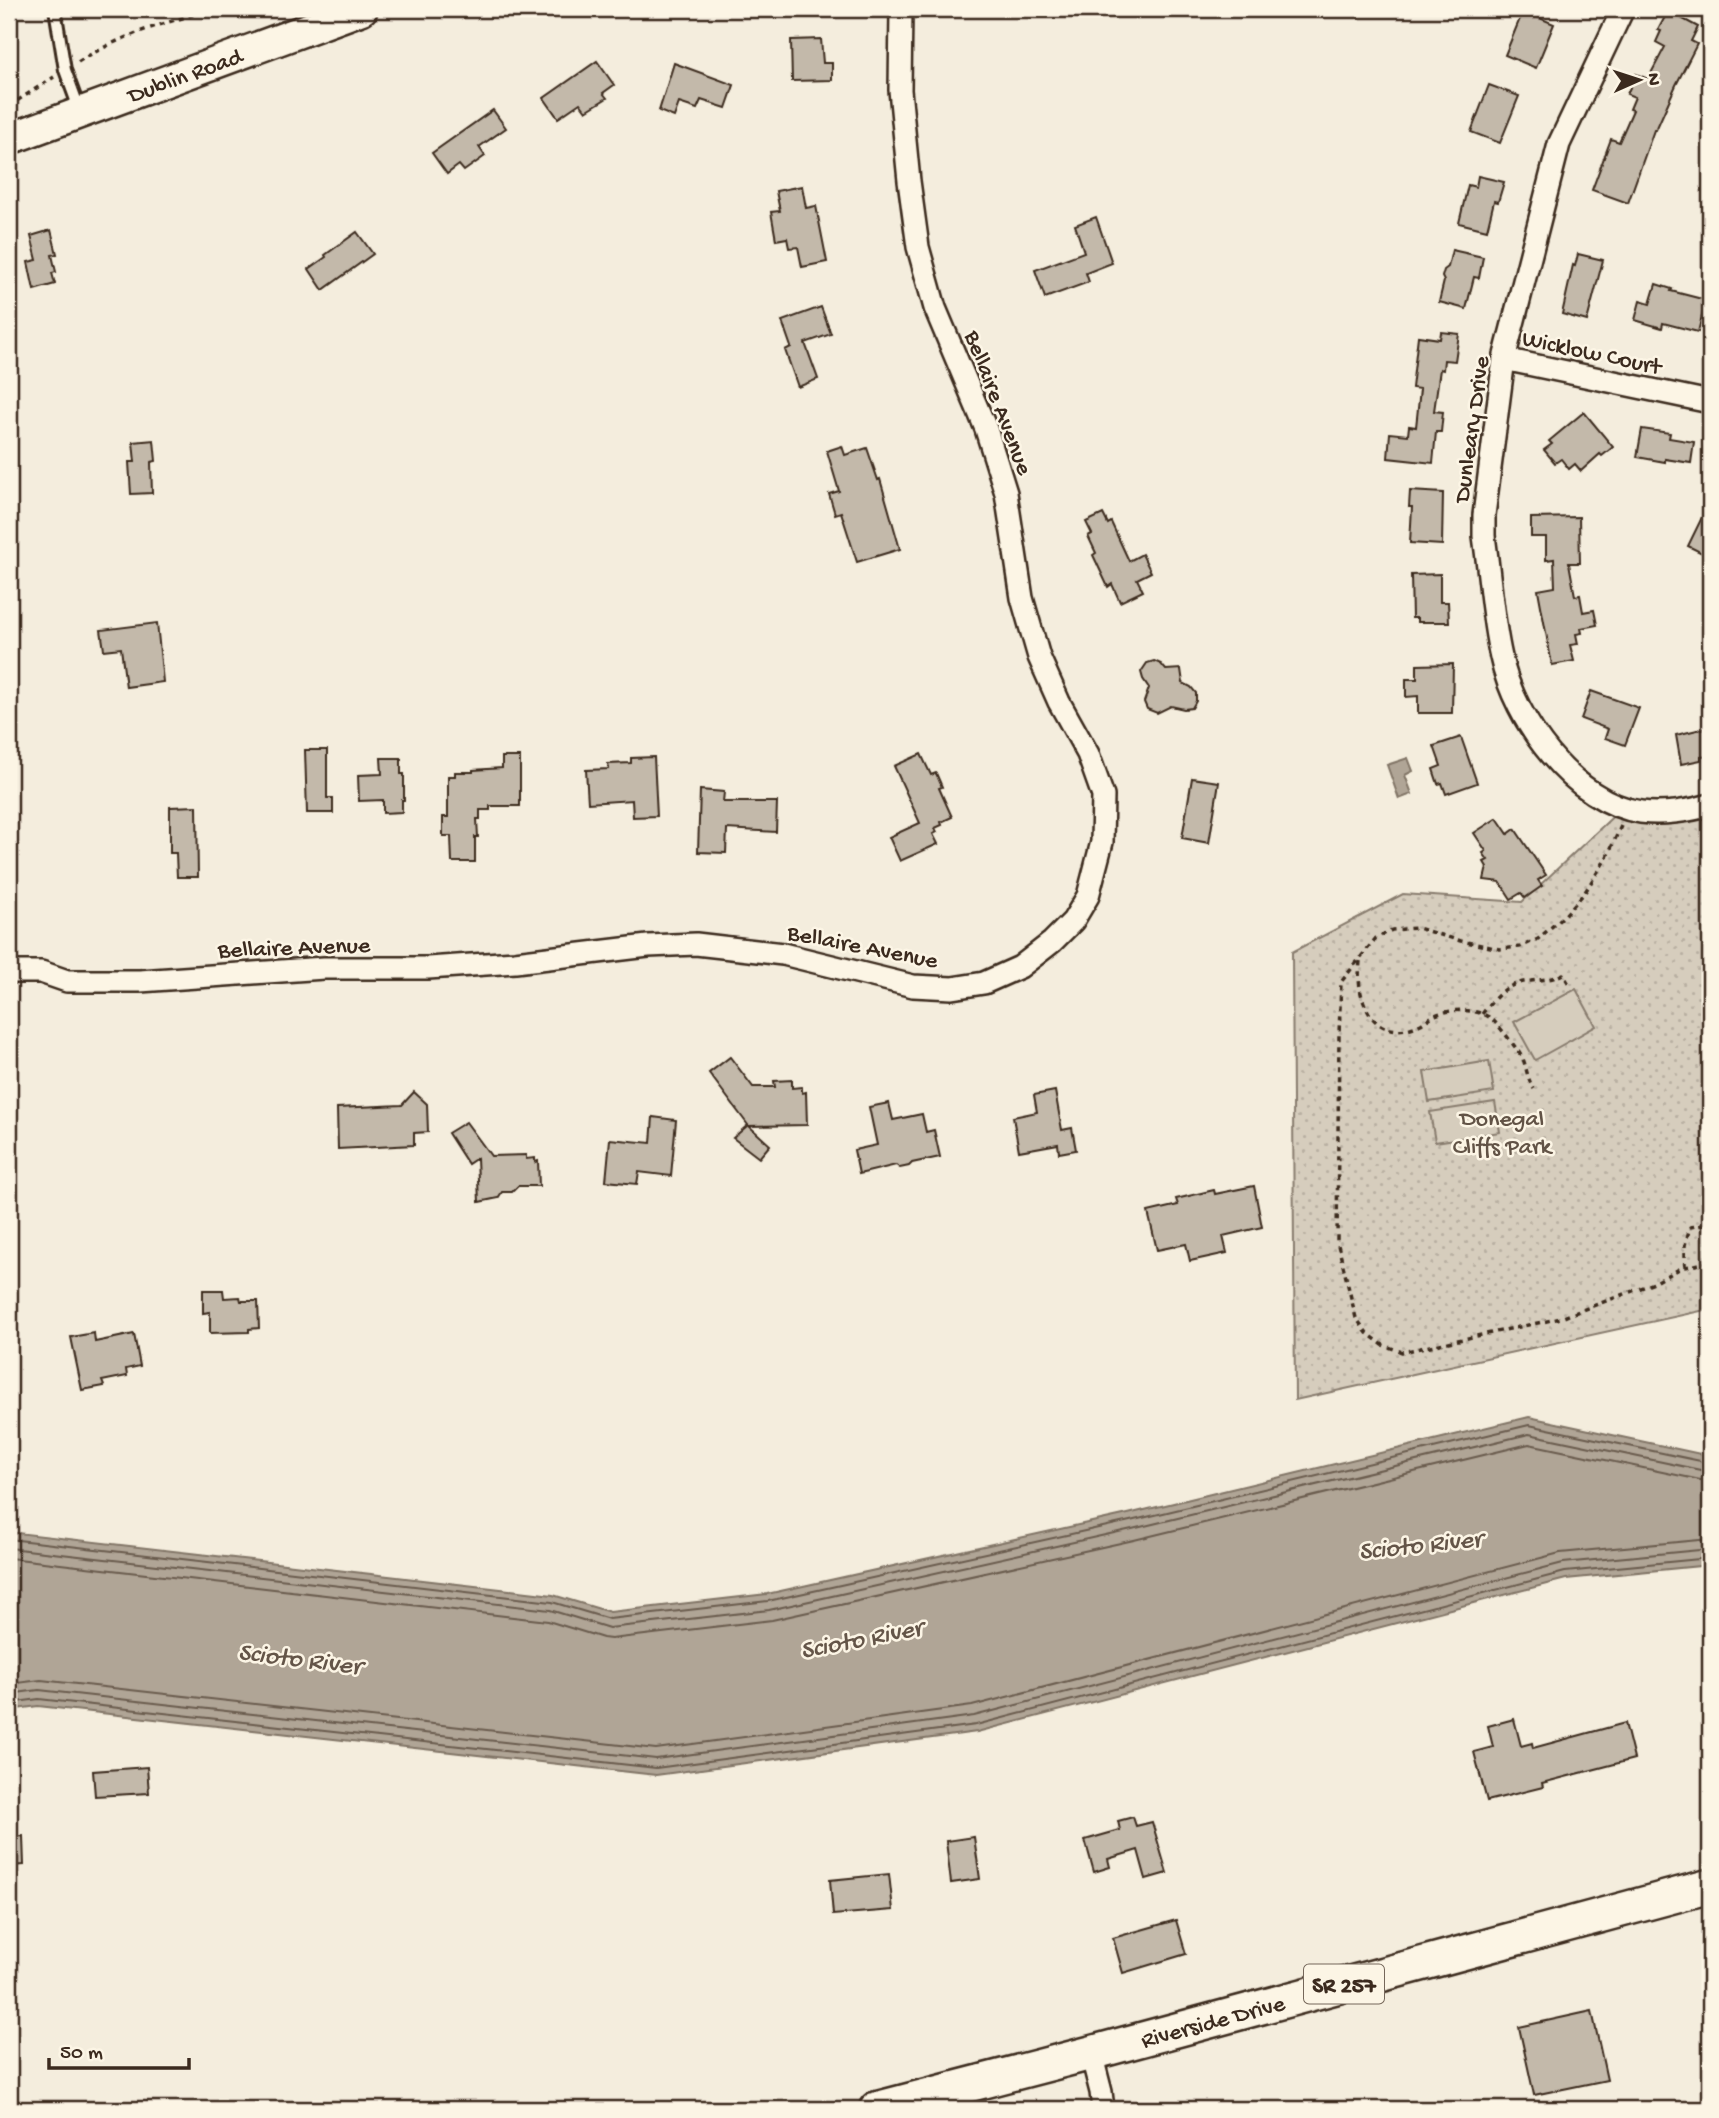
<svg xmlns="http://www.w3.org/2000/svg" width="1719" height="2118" font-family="'Gochi Hand',sans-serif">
	<defs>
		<pattern id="forest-firs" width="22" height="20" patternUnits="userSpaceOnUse" patternTransform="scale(1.75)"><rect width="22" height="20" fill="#d6cdbd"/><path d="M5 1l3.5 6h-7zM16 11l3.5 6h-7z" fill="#b9b0a2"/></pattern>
		<pattern id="park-dots" width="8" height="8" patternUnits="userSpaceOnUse" patternTransform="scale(1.75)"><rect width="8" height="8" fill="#d6cdbd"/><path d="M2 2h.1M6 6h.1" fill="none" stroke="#b9b0a2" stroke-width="1.8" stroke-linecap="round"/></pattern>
	</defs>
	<rect width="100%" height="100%" fill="#f4eddd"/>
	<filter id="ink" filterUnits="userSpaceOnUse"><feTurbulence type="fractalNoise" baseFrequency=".0143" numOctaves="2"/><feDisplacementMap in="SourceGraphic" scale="14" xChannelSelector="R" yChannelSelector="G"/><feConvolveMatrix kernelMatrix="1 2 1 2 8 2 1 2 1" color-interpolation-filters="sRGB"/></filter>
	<g filter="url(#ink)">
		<path fill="url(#forest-firs)" stroke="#887c6e" stroke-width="2" d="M 1710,1946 L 1710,2109 L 1707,2109 L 1701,1950 Z"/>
		<path fill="url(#park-dots)" stroke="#887c6e" stroke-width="2" d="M 1710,805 L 1710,1309 L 1295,1400 L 1292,952 L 1403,894 L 1522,902 L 1623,807 Z"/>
		<g fill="#d6cdbd" stroke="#887c6e" stroke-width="2">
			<path d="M 1576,989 L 1596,1026 L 1535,1060 L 1514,1022 Z"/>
			<path d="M 1489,1061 L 1494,1092 L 1429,1102 L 1424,1072 Z"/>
			<path d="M 1495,1102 L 1500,1132 L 1435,1142 L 1430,1112 Z"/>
		</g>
		<g fill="#b0a596" stroke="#817466" stroke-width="2">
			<path d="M 1408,758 L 1413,771 L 1405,775 L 1412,794 L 1399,799 L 1387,765 Z"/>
			<path d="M 1529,1417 L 1710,1456 L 1710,1565 L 1566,1579 L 977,1732 L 656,1775 L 38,1706 L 9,1710 L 9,1532 L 553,1595 L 610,1612 L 767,1594 L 1128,1514 Z"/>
		</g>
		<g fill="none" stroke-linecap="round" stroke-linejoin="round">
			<g stroke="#6a5b4e" stroke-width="2">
				<path d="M 9,1539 L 552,1602 L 609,1619 L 768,1601 L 1130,1521 L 1529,1425 L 1710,1463"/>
				<path d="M 9,1548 L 550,1610 L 609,1628 L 769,1610 L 1132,1529 L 1529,1434 L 1710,1472"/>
				<path d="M 9,1558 L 548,1621 L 603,1638 L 611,1639 L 772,1620 L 1134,1540 L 1529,1444 L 1710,1482"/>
				<path d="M 9,1684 L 41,1680 L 656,1749 L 972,1706 L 1560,1553 L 1710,1539"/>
				<path d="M 9,1694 L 39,1690 L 656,1759 L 974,1716 L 1563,1563 L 1710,1549"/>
				<path d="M 9,1703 L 39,1699 L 656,1768 L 976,1725 L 1565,1572 L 1710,1558"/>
			</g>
		</g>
		<g fill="#c3b9aa" stroke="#3b2a1e" stroke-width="2">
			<path d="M 1523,11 L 1554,24 L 1536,68 L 1505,55 Z"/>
			<path d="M 1668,11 L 1698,27 L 1691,41 L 1697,44 L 1676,85 L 1656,130 L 1654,130 L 1628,203 L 1592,190 L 1611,139 L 1619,142 L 1633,110 L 1630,109 L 1635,97 L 1627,94 L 1636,74 L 1648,79 L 1665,47 L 1656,42 L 1661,31 L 1658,30 Z"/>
			<path d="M 821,39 L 823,63 L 832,63 L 832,80 L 792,81 L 791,40 Z"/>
			<path d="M 597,61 L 614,85 L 603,93 L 607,98 L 586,111 L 580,103 L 558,118 L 544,98 Z"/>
			<path d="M 674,63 L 734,85 L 726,108 L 701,100 L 697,109 L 679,103 L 674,117 L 659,111 Z"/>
			<path d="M 1489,85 L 1519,96 L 1500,143 L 1471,132 Z"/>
			<path d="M 493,110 L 506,128 L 479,147 L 485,156 L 464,171 L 459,165 L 447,174 L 432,153 Z"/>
			<path d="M 1478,176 L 1504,182 L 1498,202 L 1494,201 L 1487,230 L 1459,223 L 1468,185 L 1476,187 Z"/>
			<path d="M 802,186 L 806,208 L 816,206 L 827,262 L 802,267 L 798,247 L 789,248 L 787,238 L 776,240 L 771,212 L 780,211 L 776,191 Z"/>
			<path d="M 1096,217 L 1112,263 L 1086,273 L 1089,282 L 1045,298 L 1035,270 L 1084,252 L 1075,225 Z"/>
			<path d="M 51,230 L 57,254 L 52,255 L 56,272 L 52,273 L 55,284 L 34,290 L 28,262 L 37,260 L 31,236 Z"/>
			<path d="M 357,232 L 373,254 L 323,290 L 309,269 L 326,257 L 325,255 Z"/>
			<path d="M 1452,250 L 1483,257 L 1479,278 L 1474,277 L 1466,309 L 1439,302 L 1444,281 L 1442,277 L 1444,270 L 1448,267 Z"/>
			<path d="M 1578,254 L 1603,260 L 1587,321 L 1562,314 L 1573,265 L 1575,266 Z"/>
			<path d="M 1656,284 L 1672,289 L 1671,291 L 1706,300 L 1698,332 L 1663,323 L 1662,328 L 1635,320 L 1640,301 L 1650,304 Z"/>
			<path d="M 821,307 L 831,334 L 805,343 L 818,379 L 798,387 L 785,350 L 791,347 L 782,321 Z"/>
			<path d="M 1441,332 L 1459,334 L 1455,361 L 1444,360 L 1443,370 L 1440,369 L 1434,411 L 1443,412 L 1441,432 L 1436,432 L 1433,463 L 1388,458 L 1390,433 L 1408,435 L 1409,426 L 1416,427 L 1420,389 L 1412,388 L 1418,336 L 1440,339 Z"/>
			<path d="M 1584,412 L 1613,447 L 1602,456 L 1600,454 L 1581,471 L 1575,464 L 1569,469 L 1561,459 L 1555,463 L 1544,450 L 1552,444 L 1549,441 Z"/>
			<path d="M 1642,429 L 1670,433 L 1669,438 L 1694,442 L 1691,463 L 1665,459 L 1665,462 L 1637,457 Z"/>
			<path d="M 154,440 L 156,461 L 151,462 L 152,493 L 131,494 L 129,462 L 135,462 L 133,442 Z"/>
			<path d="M 842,446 L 845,455 L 867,448 L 878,480 L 880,479 L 900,549 L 857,562 L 841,512 L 835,514 L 829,494 L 839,491 L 827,451 Z"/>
			<path d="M 1410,491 L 1443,493 L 1442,545 L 1410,543 L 1412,507 L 1409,507 Z"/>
			<path d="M 1710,501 L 1710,557 L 1688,546 Z"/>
			<path d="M 1103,514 L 1108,524 L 1111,522 L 1129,561 L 1142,554 L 1151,572 L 1137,579 L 1143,591 L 1120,602 L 1112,584 L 1108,587 L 1093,555 L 1096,553 L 1088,536 L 1092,534 L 1086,522 Z"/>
			<path d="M 1579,517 L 1580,563 L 1569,563 L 1575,596 L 1580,595 L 1583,612 L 1594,610 L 1597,625 L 1581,628 L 1582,633 L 1576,634 L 1578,644 L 1570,645 L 1574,661 L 1552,665 L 1538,590 L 1555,587 L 1554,559 L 1546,560 L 1546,537 L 1531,537 L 1531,518 Z"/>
			<path d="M 1440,574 L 1440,602 L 1448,602 L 1449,622 L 1417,622 L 1417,618 L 1412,618 L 1411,575 Z"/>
			<path d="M 157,623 L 163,682 L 126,687 L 121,648 L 104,650 L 101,630 Z"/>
			<path d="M 1154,661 L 1161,664 L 1166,670 L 1181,669 L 1183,683 L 1191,687 L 1196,693 L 1196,701 L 1192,708 L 1184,709 L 1171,706 L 1157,713 L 1147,709 L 1144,702 L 1149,688 L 1143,679 L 1141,672 L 1147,663 Z"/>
			<path d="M 1453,664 L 1452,713 L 1418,713 L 1418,696 L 1406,697 L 1406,679 L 1417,679 L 1417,665 Z"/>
			<path d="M 1591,691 L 1639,708 L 1625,745 L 1605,738 L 1608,729 L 1581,719 Z"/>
			<path d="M 1710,727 L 1710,756 L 1701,757 L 1701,760 L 1681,764 L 1676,735 Z"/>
			<path d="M 1461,737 L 1477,783 L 1446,794 L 1442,783 L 1438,784 L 1433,769 L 1441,766 L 1434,746 Z"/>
			<path d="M 305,750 L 327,750 L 327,798 L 333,798 L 333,813 L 307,813 Z"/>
			<path d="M 921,754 L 931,775 L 936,773 L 942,787 L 939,788 L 952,817 L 941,822 L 942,825 L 935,828 L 937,832 L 933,834 L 938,844 L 900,861 L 889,837 L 920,823 L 894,766 Z"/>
			<path d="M 502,757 L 520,757 L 520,806 L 490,806 L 490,810 L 480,810 L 480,819 L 477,819 L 478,837 L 475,837 L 475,862 L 452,862 L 451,836 L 443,836 L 443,817 L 448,817 L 448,776 L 455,776 L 455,772 L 473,772 L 473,770 L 502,768 Z"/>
			<path d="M 654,757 L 657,816 L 633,817 L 632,800 L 588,803 L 586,770 L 609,769 L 608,764 L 631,763 L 631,758 Z"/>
			<path d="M 381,758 L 401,758 L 401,774 L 404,774 L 404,800 L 402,800 L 402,812 L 383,813 L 383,800 L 359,801 L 358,775 L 382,774 Z"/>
			<path d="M 1192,778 L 1219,782 L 1209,843 L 1182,838 Z"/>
			<path d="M 700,790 L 724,792 L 723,802 L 777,802 L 776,832 L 727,829 L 726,853 L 698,852 Z"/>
			<path d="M 197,806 L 198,877 L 177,877 L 176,853 L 170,853 L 170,807 Z"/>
			<path d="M 1497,818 L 1508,834 L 1515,829 L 1546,875 L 1538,880 L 1542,886 L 1525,898 L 1521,893 L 1511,899 L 1500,882 L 1484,880 L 1487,867 L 1484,862 L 1488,860 L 1483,853 L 1486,851 L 1474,833 Z"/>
			<path d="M 730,1057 L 753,1087 L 775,1087 L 774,1081 L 792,1080 L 792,1088 L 802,1087 L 802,1093 L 806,1092 L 807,1125 L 749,1126 L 770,1145 L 759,1158 L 733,1138 L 748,1125 L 709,1073 Z"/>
			<path d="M 1055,1091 L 1062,1130 L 1072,1128 L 1076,1150 L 1059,1153 L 1058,1144 L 1019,1151 L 1013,1117 L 1037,1112 L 1034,1095 Z"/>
			<path d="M 414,1092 L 427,1104 L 428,1132 L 414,1133 L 414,1145 L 338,1149 L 337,1108 L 402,1105 Z"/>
			<path d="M 889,1103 L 893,1120 L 922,1114 L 926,1132 L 934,1130 L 940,1157 L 912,1163 L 909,1166 L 900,1168 L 896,1165 L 859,1174 L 854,1150 L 877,1145 L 869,1107 Z"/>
			<path d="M 653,1117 L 676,1120 L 671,1176 L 639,1172 L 637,1184 L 606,1181 L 610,1139 L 651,1143 Z"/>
			<path d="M 466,1122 L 491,1156 L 526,1155 L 526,1159 L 535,1158 L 535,1162 L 538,1161 L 539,1186 L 518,1186 L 512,1192 L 502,1192 L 498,1198 L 479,1202 L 477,1158 L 468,1164 L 448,1133 Z"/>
			<path d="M 1254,1186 L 1262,1227 L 1223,1236 L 1227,1253 L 1190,1261 L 1186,1244 L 1157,1250 L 1148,1212 L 1178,1205 L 1176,1199 L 1214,1190 L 1215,1194 Z"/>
			<path d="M 203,1290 L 223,1290 L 224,1298 L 240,1297 L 241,1301 L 258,1301 L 259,1328 L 249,1329 L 249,1332 L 210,1333 L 210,1312 L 203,1313 Z"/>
			<path d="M 94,1333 L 95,1342 L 134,1334 L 140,1366 L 126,1369 L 127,1376 L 102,1381 L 104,1386 L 82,1390 L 71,1337 Z"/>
			<path d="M 1514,1719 L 1521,1746 L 1532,1743 L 1533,1748 L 1625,1723 L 1634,1759 L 1542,1783 L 1543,1787 L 1487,1801 L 1474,1752 L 1493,1747 L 1488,1726 Z"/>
			<path d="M 147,1767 L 149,1793 L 95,1796 L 93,1771 Z"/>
			<path d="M 1133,1817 L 1136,1826 L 1152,1822 L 1167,1873 L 1146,1879 L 1138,1850 L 1108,1859 L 1110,1867 L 1094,1872 L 1085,1840 L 1120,1830 L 1118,1821 Z"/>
			<path d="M 23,1836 L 24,1865 L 9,1866 L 9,1837 Z"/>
			<path d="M 974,1837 L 980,1879 L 951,1883 L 946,1841 Z"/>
			<path d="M 889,1874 L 893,1910 L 833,1915 L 830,1880 Z"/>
			<path d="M 1176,1920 L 1186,1954 L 1123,1973 L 1113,1938 Z"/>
			<path d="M 1592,2011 L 1607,2080 L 1534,2095 L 1519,2027 Z"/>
		</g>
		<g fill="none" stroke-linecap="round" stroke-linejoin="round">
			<defs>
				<path id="service" d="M 55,9 L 65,70 L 80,111"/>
				<g id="minor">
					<path d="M 1623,9 L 1559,144 L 1504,359 L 1484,515 L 1484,536 C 1490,576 1492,618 1501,657 C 1514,720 1574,803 1641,812 C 1662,815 1690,811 1710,805"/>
					<path d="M 1504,359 L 1710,402"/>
					<path d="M 9,972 L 41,972 L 67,981 L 140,981 L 324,968 L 428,968 L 515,962 L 648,946 L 696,944 L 783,954 L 913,986 L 952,988 L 984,983 L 1020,967 L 1052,942 L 1073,921 L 1088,896 L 1102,842 L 1103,796 L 1088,754 L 1059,702 L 1039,657 L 1022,598 L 1006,493 L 986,429 L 935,308 L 918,247 L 909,181 L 900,90 L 901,9"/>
					<path d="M 1091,2053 L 1101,2092 L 1103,2109"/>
				</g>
				<g id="secondary">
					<path id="s1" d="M 9,139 L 362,9"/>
				</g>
				<g id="primary">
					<path id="s2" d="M 876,2109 L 1091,2053 L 1710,1886"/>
				</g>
			</defs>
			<use href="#service" stroke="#3b2a1e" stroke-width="16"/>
			<use href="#minor" stroke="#3b2a1e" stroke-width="26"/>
			<use href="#secondary" stroke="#3b2a1e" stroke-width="35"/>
			<use href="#primary" stroke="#3b2a1e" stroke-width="38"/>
			<g stroke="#3b2a1e" stroke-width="3.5" stroke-dasharray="5 5" stroke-linecap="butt">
				<path d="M 78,62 C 121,35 168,21 216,9"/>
				<path d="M 9,106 L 54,77"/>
				<path d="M 1621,826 L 1607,857 L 1585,892 L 1565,915 L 1538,939 L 1520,947 L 1500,949 L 1461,941 L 1417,928 L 1392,930 L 1376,938 L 1341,982 L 1339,1034 L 1337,1241 L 1356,1318 L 1367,1333 L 1383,1345 L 1402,1352 L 1561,1318 L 1654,1283 L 1681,1268 L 1710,1262"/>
				<path d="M 1360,961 C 1358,982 1359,995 1369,1013 C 1381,1033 1403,1033 1421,1024 C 1426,1021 1430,1017 1435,1015 C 1450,1009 1474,1008 1489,1017 C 1496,1021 1519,1051 1523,1059 C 1527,1069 1527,1079 1534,1089"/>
				<path d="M 1482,1014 C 1496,996 1506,983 1531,981 C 1543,979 1552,980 1563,974 L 1569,984"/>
				<path d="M 1685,1267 L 1685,1245 L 1690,1227 L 1710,1224"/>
			</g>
			<use href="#service" stroke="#fcf5e5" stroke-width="10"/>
			<use href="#minor" stroke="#fcf5e5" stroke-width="21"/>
			<use href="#secondary" stroke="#fcf5e5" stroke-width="30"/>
			<use href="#primary" stroke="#fcf5e5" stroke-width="33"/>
		</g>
	</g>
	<g text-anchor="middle" stroke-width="5" stroke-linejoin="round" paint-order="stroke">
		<rect fill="#fcf5e5" stroke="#75675a" stroke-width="2" x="1304" y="1964.5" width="80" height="39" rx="5"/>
		<g font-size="23" font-weight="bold" fill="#3b2a1e">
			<text x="1344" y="1992">SR 257</text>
		</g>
		<g font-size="24" fill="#3b2a1e" stroke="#fcf5e5">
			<text dy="8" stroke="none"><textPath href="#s1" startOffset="187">Dublin Road</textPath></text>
			<text transform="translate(1592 351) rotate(12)" y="8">Wicklow Court</text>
			<text transform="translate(1000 402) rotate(69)" y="8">Bellaire Avenue</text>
			<text transform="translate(1470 429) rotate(-82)" y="8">Dunleary Drive</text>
			<text transform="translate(863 945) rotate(11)" y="8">Bellaire Avenue</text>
			<text transform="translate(294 946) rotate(-2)" y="8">Bellaire Avenue</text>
			<text dy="8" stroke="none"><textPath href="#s2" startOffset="348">Riverside Drive</textPath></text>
		</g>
		<g font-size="24" fill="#625346" stroke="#fcf5e5">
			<text x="1502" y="1125">Donegal<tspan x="1502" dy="28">Cliffs Park</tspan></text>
		</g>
		<g font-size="26" font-style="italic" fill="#645548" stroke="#fcf5e5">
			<text transform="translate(1420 1543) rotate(-6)" y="9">Scioto River</text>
			<text transform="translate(861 1637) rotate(-11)" y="9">Scioto River</text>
			<text transform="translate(300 1657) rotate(7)" y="9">Scioto River</text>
		</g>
	</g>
	<rect width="1719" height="2118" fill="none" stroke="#fcf5e5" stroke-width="35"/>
	<rect x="18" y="18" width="1684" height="2083" fill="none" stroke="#3b2a1e" stroke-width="2.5" filter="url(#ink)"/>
	<g transform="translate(1639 80) rotate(87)" stroke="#fcf5e5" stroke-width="5" paint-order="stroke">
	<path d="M0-5L12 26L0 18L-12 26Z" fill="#3b2a1e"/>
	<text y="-10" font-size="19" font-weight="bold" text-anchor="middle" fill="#3b2a1e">N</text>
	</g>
	<path d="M49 2058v10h140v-10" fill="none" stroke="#3b2a1e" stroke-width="3.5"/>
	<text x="60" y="2058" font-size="21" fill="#3b2a1e" stroke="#fcf5e5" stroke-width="5" paint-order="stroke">50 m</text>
</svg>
